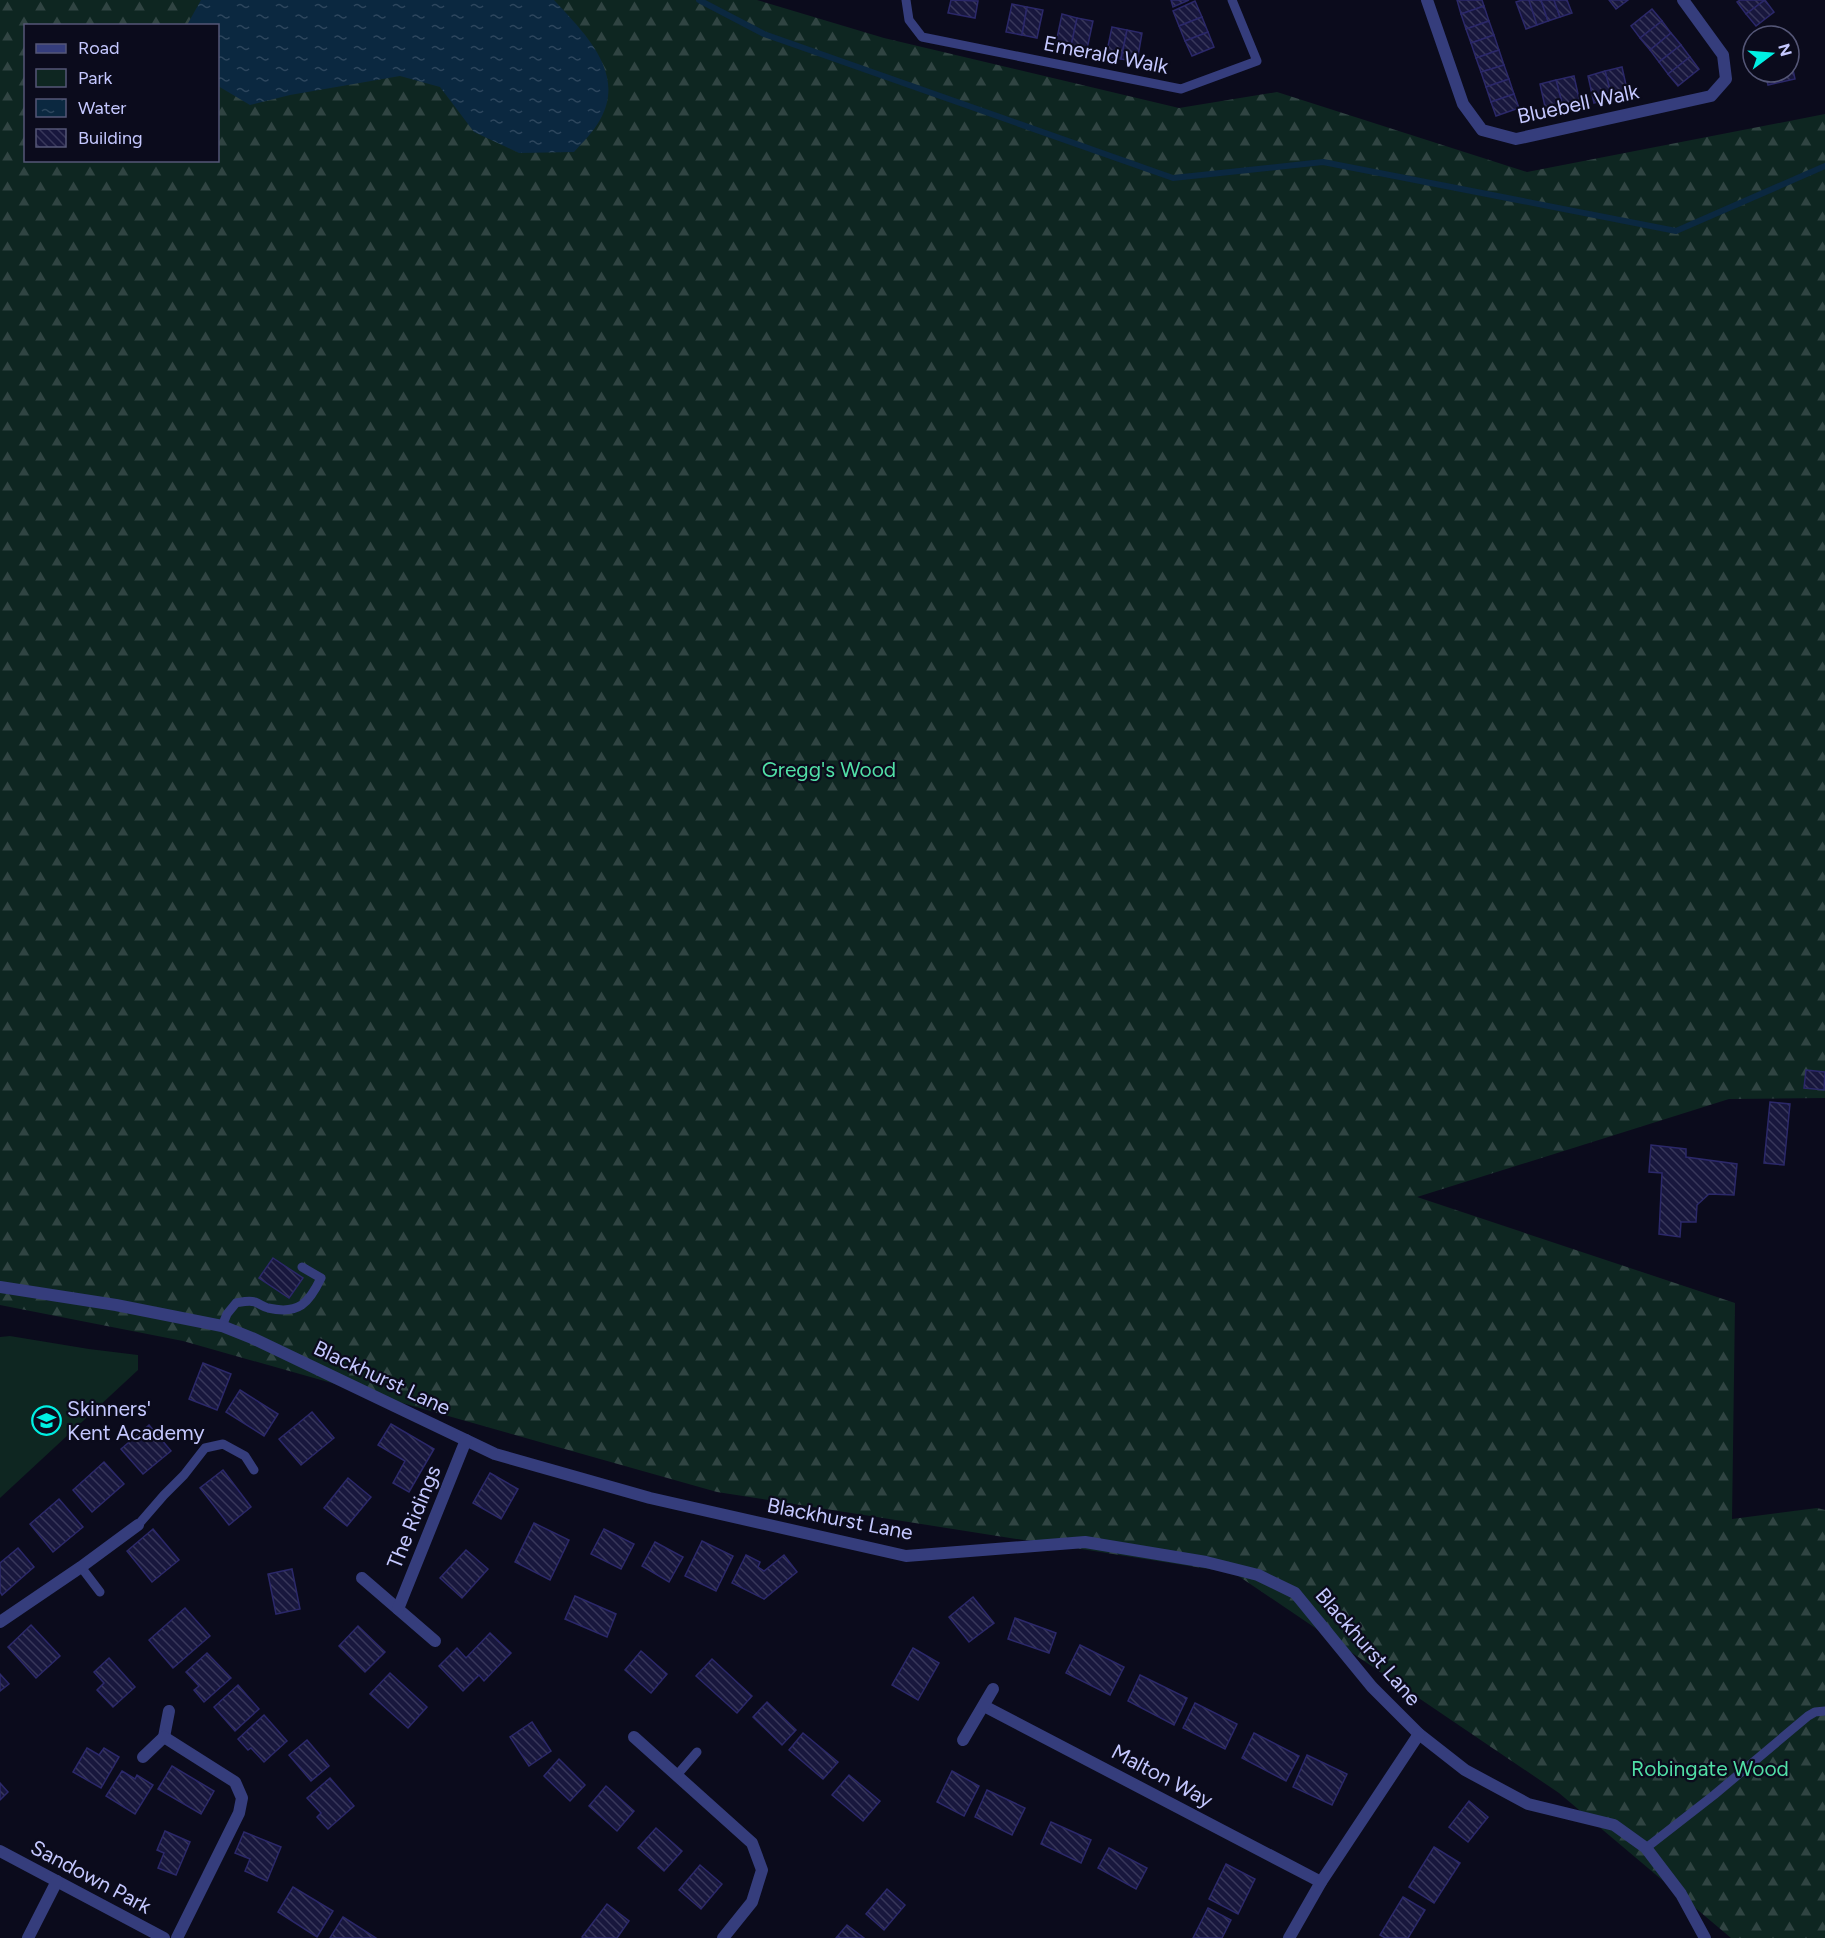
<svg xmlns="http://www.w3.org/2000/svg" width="1825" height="1938" font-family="Figtree,sans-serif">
	<defs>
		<pattern id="forest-firs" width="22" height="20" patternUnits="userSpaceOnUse" patternTransform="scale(1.5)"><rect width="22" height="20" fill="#0e2621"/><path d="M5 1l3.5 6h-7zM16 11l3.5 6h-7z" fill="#304442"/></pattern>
		<pattern id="water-ripples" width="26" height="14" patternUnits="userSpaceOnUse" patternTransform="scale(1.5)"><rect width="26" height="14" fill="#0b2840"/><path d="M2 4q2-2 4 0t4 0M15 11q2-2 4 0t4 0" fill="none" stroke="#2d465d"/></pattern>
		<pattern id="building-back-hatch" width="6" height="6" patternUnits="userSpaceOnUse" patternTransform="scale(1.5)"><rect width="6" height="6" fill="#18173d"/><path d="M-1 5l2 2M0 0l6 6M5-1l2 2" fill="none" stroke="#38375a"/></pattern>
	</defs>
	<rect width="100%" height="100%" fill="#0b0b1c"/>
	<path fill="#0e2621" d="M 10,1336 L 89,1349 L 138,1355 L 138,1370 L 0,1498 L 0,1337 Z"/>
	<path fill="url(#forest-firs)" fill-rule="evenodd" d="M 0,0 L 757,0 L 884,38 L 1179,108 L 1277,92 L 1527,172 L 1825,114 L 1825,1098 L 1729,1099 L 1417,1197 L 1735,1303 L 1732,1519 L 1817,1508 L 1825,1510 L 1825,1938 L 1731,1938 L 1559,1793 L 1234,1573 L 717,1492 L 183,1341 L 0,1305 ZM 26,26 L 218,26 L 218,160 L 26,160 Z"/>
	<path fill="url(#water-ripples)" d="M 201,0 L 554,0 C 583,32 627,72 600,120 C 594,131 583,142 574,152 L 519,153 L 474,132 L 440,87 L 400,76 L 290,95 L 250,105 L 218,86 L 218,26 L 187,25 Z"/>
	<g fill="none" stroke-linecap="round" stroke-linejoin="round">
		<path stroke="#0b2840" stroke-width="6" d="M 699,0 L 764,34 L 1173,178 L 1323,162 L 1676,231 L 1825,166"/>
	</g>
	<g fill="url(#building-back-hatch)" stroke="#2b2869" stroke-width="1.5">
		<path d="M 951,0 L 978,1 L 975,18 L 948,13 Z"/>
		<path d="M 1171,0 L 1189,0 L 1173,7 Z"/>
		<path d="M 1457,0 L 1482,0 L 1484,6 L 1461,14 Z"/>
		<path d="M 1522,0 L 1529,0 L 1537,25 L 1526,29 L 1516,2 Z"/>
		<path d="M 1529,0 L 1541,0 L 1548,21 L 1537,25 Z"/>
		<path d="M 1541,0 L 1554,0 L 1560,17 L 1548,21 Z"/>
		<path d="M 1554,0 L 1567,0 L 1572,13 L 1560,17 Z"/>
		<path d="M 1609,0 L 1628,0 L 1616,9 Z"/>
		<path d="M 1740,0 L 1765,0 L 1746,14 L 1737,2 Z"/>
		<path d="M 1765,0 L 1774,12 L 1756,26 L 1746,14 Z"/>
		<path d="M 1195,1 L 1202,17 L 1179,26 L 1173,11 Z"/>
		<path d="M 1012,4 L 1027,7 L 1022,35 L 1006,32 Z"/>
		<path d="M 1484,6 L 1489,21 L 1466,29 L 1461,14 Z"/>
		<path d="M 1027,7 L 1043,10 L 1037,38 L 1022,35 Z"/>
		<path d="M 1652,9 L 1662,21 L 1640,38 L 1631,26 Z"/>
		<path d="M 1062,14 L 1077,18 L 1071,46 L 1056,43 Z"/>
		<path d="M 1202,17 L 1208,32 L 1185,41 L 1179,26 Z"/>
		<path d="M 1077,18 L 1093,21 L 1087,49 L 1071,46 Z"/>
		<path d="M 1489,21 L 1494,35 L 1471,43 L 1466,29 Z"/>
		<path d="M 1662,21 L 1671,33 L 1650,50 L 1640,38 Z"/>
		<path d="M 1112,27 L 1127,30 L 1121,59 L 1106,56 Z"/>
		<path d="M 1127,30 L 1142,33 L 1137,62 L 1121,59 Z"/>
		<path d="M 1208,32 L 1214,47 L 1192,56 L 1185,41 Z"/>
		<path d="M 1671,33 L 1681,45 L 1659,62 L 1650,50 Z"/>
		<path d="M 1494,35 L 1499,50 L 1476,58 L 1471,43 Z"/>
		<path d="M 1681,45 L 1690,57 L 1668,74 L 1659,62 Z"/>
		<path d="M 1499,50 L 1504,65 L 1481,72 L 1476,58 Z"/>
		<path d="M 1690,57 L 1699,69 L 1678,86 L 1668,74 Z"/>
		<path d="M 1504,65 L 1509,79 L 1486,87 L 1481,72 Z"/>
		<path d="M 1789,65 L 1792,65 L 1795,79 L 1768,85 L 1765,72 L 1789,72 Z"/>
		<path d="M 1622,67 L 1628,94 L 1612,98 L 1605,71 Z"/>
		<path d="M 1605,71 L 1612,98 L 1594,103 L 1588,76 Z"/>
		<path d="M 1574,76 L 1580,103 L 1563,107 L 1556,80 Z"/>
		<path d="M 1509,79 L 1514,94 L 1491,102 L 1486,87 Z"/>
		<path d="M 1556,80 L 1563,107 L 1546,111 L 1540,84 Z"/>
		<path d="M 1514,94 L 1519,108 L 1496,116 L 1491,102 Z"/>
		<path d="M 1806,1070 L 1825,1072 L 1824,1090 L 1804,1088 Z"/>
		<path d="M 1770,1102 L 1790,1104 L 1784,1165 L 1764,1163 Z"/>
		<path d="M 1651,1145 L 1686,1149 L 1686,1157 L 1737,1164 L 1734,1195 L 1709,1194 L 1697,1205 L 1696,1222 L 1681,1222 L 1680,1237 L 1659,1234 L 1662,1173 L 1649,1172 Z"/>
		<path d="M 273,1258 L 303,1278 L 289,1298 L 259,1278 Z"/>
		<path d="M 203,1363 L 231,1374 L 217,1410 L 189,1399 Z"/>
		<path d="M 240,1390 L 278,1414 L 264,1436 L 226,1412 Z"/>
		<path d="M 312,1412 L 334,1438 L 301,1465 L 279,1439 Z"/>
		<path d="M 391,1424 L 434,1449 L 409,1492 L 393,1483 L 405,1461 L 378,1445 Z"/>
		<path d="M 149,1425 L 171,1451 L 143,1474 L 121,1449 Z"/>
		<path d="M 104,1462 L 124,1484 L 92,1512 L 73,1490 Z"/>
		<path d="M 223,1470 L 251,1507 L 229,1525 L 200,1488 Z"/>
		<path d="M 490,1473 L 518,1489 L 501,1519 L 473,1503 Z"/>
		<path d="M 348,1478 L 371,1497 L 347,1526 L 324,1508 Z"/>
		<path d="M 59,1499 L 83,1527 L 53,1552 L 30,1524 Z"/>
		<path d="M 534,1523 L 569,1540 L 550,1580 L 515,1562 Z"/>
		<path d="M 153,1529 L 179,1560 L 152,1582 L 127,1551 Z"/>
		<path d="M 604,1529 L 634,1544 L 621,1569 L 591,1554 Z"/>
		<path d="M 702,1541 L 733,1556 L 716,1591 L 685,1576 Z"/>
		<path d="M 655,1542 L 683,1557 L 669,1582 L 642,1566 Z"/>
		<path d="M 18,1548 L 34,1567 L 2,1595 L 0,1592 L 0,1563 Z"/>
		<path d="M 466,1550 L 488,1569 L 462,1598 L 440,1578 Z"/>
		<path d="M 746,1555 L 760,1562 L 758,1567 L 764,1571 L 784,1555 L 797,1572 L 764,1599 L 732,1583 Z"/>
		<path d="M 292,1569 L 300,1609 L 276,1614 L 268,1574 Z"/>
		<path d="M 575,1596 L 616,1614 L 607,1637 L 565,1619 Z"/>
		<path d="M 973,1597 L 994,1623 L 969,1642 L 949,1617 Z"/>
		<path d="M 185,1608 L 210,1636 L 173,1668 L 149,1640 Z"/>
		<path d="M 1015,1618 L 1056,1633 L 1049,1653 L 1008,1639 Z"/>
		<path d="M 31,1625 L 60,1656 L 36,1678 L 8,1647 Z"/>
		<path d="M 358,1626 L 385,1652 L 365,1672 L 339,1646 Z"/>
		<path d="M 490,1633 L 511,1653 L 484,1681 L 479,1675 L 463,1691 L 439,1666 L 457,1648 L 466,1658 Z"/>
		<path d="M 1080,1645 L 1124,1667 L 1110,1695 L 1066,1673 Z"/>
		<path d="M 913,1648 L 939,1663 L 918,1700 L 892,1685 Z"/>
		<path d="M 641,1651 L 667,1674 L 651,1693 L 625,1670 Z"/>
		<path d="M 207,1653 L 231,1678 L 204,1702 L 194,1690 L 199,1686 L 186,1672 Z"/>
		<path d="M 109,1658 L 135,1687 L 113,1707 L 97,1690 L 104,1683 L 94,1672 Z"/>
		<path d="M 712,1659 L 752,1696 L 737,1713 L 696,1676 Z"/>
		<path d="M 390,1673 L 427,1707 L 408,1728 L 370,1694 Z"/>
		<path d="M 0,1674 L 9,1684 L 0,1691 Z"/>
		<path d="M 1140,1675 L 1187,1698 L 1174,1725 L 1128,1701 Z"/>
		<path d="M 238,1685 L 259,1709 L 235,1731 L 214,1707 Z"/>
		<path d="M 767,1702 L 796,1730 L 782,1745 L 753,1717 Z"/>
		<path d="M 1195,1703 L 1237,1724 L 1225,1749 L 1183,1728 Z"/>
		<path d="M 264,1715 L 287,1741 L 264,1762 L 251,1748 L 248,1750 L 238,1739 Z"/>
		<path d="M 532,1722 L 551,1751 L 529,1766 L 510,1737 Z"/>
		<path d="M 803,1733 L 838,1762 L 823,1779 L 789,1750 Z"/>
		<path d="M 1254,1733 L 1299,1756 L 1286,1781 L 1242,1758 Z"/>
		<path d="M 307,1740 L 329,1766 L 311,1781 L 289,1755 Z"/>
		<path d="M 87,1748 L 99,1755 L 104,1748 L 119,1757 L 101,1788 L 73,1772 Z"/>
		<path d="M 1307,1755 L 1347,1774 L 1332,1805 L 1293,1787 Z"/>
		<path d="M 559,1759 L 585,1785 L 570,1801 L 544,1776 Z"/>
		<path d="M 172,1766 L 214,1791 L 201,1814 L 158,1789 Z"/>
		<path d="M 122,1771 L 135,1779 L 137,1775 L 153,1785 L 135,1814 L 106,1796 Z"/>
		<path d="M 952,1771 L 979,1786 L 964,1816 L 937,1802 Z"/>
		<path d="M 849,1775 L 880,1801 L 863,1821 L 832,1795 Z"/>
		<path d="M 330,1778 L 354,1806 L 328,1829 L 317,1817 L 321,1813 L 307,1798 Z"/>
		<path d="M 0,1783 L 8,1792 L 0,1800 Z"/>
		<path d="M 606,1786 L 634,1811 L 617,1831 L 589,1806 Z"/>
		<path d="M 987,1790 L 1025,1808 L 1012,1835 L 975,1817 Z"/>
		<path d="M 1469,1801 L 1488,1817 L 1468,1842 L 1449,1827 Z"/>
		<path d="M 1051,1822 L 1091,1840 L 1081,1863 L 1041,1844 Z"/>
		<path d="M 656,1828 L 682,1851 L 664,1871 L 638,1848 Z"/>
		<path d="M 165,1831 L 190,1842 L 176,1875 L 158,1868 L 164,1853 L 157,1850 Z"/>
		<path d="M 244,1832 L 281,1847 L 267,1881 L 245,1871 L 250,1859 L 235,1853 Z"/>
		<path d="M 1434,1847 L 1460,1863 L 1434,1903 L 1409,1887 Z"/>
		<path d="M 1109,1848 L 1147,1868 L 1136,1889 L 1098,1868 Z"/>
		<path d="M 1226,1864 L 1255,1879 L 1238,1914 L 1209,1899 Z"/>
		<path d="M 700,1865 L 722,1884 L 701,1909 L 679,1890 Z"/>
		<path d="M 293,1887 L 333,1911 L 317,1937 L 278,1912 Z"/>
		<path d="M 887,1889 L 905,1905 L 884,1930 L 866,1914 Z"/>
		<path d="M 1403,1897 L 1425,1910 L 1408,1938 L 1385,1938 L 1380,1935 Z"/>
		<path d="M 607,1904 L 629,1921 L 617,1938 L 583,1938 L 582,1937 Z"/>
		<path d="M 1208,1908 L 1231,1920 L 1222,1938 L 1193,1938 Z"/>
		<path d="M 343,1917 L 376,1938 L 330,1938 Z"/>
		<path d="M 847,1925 L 864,1938 L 836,1938 Z"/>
	</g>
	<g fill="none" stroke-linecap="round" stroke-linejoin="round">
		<g stroke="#353d7c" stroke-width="9">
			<path d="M 906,0 L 909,20 L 922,37 L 1181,89 L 1257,61 L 1232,0"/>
			<path d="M 222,1326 L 227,1314 L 236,1303 C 242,1302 249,1300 255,1302 C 260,1304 264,1307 268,1308 C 299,1315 309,1303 321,1278 L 302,1267"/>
			<path d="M 138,1525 L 164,1495 L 184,1475 L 205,1448 L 223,1444 L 245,1456 L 254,1470"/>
			<path d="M 81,1567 L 100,1592"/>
			<path d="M 677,1775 L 697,1752"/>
			<path d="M 1646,1848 L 1714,1795 L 1808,1716 L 1815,1712 L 1825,1711"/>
		</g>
		<g stroke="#353d7c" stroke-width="12">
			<path d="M 1427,0 L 1463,104 L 1482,130 L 1516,139 L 1711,96 L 1726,79 L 1723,55 L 1683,0"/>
			<path d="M 0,1287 L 116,1305 L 222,1326 L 252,1338 L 495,1454 L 650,1498 L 906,1556 L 1085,1542 L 1206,1562 L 1258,1575 L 1295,1593 L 1372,1687 L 1419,1734 L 1465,1770 L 1528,1804 L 1614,1825 L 1646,1848 L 1681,1894 L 1705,1938"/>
			<path d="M 362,1578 L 435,1641"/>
			<path d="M 398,1609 L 466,1440"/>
			<path d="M 0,1622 L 81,1567 L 138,1525"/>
			<path d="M 984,1706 L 1321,1882"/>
			<path d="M 164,1737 L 169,1711"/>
			<path d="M 634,1737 L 752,1843 L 762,1870 L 752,1902 L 723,1938"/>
			<path d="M 963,1740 L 993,1689"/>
			<path d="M 143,1757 L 164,1737 L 235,1782 L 242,1798 L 239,1813 L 177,1938"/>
			<path d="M 0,1851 L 164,1938"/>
			<path d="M 28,1938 L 57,1881"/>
			<path d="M 1289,1938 L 1321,1882 L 1419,1734"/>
		</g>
	</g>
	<defs>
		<symbol id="school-ring" viewBox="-11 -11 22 22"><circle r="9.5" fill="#0b0b1c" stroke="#00f0e3" stroke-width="1.5"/><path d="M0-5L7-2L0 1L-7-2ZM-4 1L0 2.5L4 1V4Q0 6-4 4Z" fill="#00f0e3"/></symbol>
	</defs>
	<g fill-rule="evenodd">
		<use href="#school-ring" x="30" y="1404" width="33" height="33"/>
	</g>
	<g text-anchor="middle" stroke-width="4.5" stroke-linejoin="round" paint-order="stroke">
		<g font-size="21" fill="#c5c8ff" stroke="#0b0b1c">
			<text transform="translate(1106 55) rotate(11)" y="7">Emerald Walk</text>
			<text transform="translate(1578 104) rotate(-12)" y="7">Bluebell Walk</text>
			<text transform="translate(382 1378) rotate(25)" y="7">Blackhurst Lane</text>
			<text transform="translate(414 1517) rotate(-68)" y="7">The Ridings</text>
			<text transform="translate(840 1519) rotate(11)" y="7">Blackhurst Lane</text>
			<text transform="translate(1368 1647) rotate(49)" y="7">Blackhurst Lane</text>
			<text transform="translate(1162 1776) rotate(28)" y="7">Malton Way</text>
			<text transform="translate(91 1877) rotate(28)" y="7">Sandown Park</text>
		</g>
		<g font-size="21" fill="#51dfa6" stroke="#0b0b1c">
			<text x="829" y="777">Gregg's Wood</text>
			<text x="1710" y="1776">Robingate Wood</text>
		</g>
		<g font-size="21" fill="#c5c8ff" stroke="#0b0b1c" text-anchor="start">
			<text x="67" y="1416">Skinners'<tspan x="67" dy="24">Kent Academy</tspan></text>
		</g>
	</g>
	<rect x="24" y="24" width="195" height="138" fill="#0b0b1c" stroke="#555777" stroke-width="1.5"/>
	<rect x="36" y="44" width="30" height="9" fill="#353d7c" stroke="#555777" stroke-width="1.5"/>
	<text x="78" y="54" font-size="18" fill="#c5c8ff">Road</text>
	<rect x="36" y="69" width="30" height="18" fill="#0e2621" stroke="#555777" stroke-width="1.5"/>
	<text x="78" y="84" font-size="18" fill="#c5c8ff">Park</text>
	<rect x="36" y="99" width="30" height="18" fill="url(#water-ripples)" stroke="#555777" stroke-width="1.5"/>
	<text x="78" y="114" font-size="18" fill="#c5c8ff">Water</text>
	<rect x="36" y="129" width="30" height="18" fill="url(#building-back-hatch)" stroke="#555777" stroke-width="1.5"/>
	<text x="78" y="144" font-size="18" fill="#c5c8ff">Building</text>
	<g transform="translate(1771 54) rotate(74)"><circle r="28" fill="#0b0b1c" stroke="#555777" stroke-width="1.5"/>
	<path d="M0-4.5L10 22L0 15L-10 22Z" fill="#00f0e3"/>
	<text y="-9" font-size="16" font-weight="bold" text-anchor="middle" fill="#c5c8ff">N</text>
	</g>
</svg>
